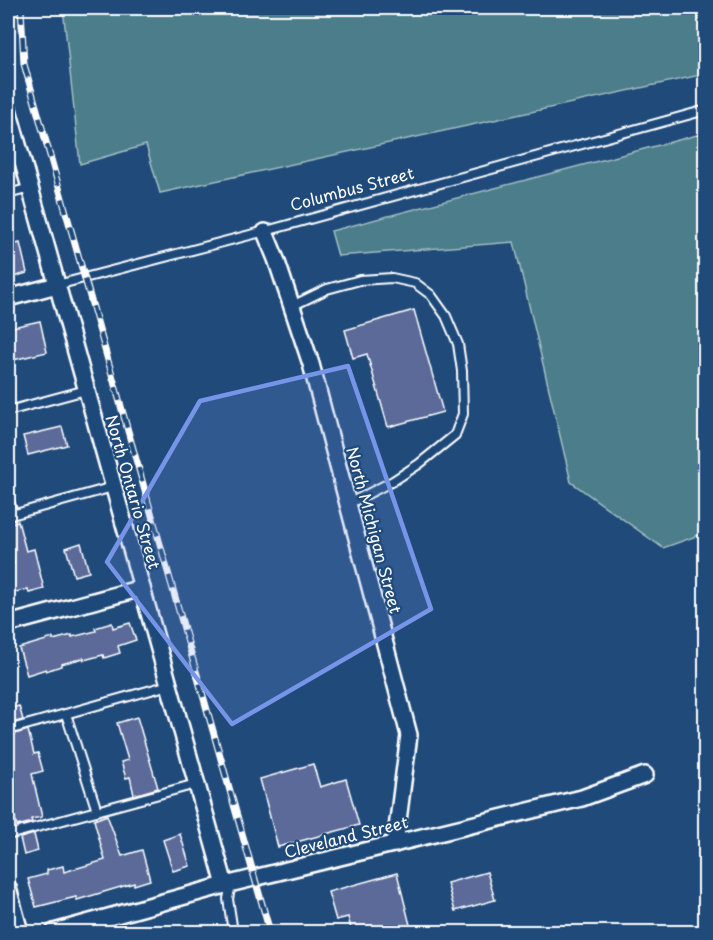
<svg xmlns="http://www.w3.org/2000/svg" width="713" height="940" font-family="'Playpen Sans',sans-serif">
	<rect width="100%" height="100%" fill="#1f4a7a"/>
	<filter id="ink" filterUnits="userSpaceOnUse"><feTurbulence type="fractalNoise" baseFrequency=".0167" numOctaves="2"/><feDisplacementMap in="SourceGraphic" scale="12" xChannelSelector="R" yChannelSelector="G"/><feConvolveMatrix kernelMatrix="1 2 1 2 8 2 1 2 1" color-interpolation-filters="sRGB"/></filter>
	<g filter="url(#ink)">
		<g fill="#4b7e8a" stroke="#a5bec4" stroke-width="1.5">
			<path d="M 63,8 L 705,8 L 705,74 L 160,193 L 146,145 L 80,164 Z"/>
			<path d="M 705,133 L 705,533 L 663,548 L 571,482 L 514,242 L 338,256 L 331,231 Z"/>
		</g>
		<g fill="#5c6b99" stroke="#fff" stroke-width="1.5">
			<path d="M 20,243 L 27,273 L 10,278 L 8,269 L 8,246 Z"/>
			<path d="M 414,310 L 443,412 L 388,427 L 367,354 L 353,358 L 345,330 Z"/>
			<path d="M 40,321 L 47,352 L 13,360 L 8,328 Z"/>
			<path d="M 62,427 L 67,445 L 28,455 L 23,436 Z"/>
			<path d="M 18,521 L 26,551 L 34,549 L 44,589 L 29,593 L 28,589 L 8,594 L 8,566 L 14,564 L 8,537 L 8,524 Z"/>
			<path d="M 81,543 L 89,572 L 74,576 L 66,548 Z"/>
			<path d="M 112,623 L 113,628 L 130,623 L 136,640 L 118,646 L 120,653 L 104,658 L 103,655 L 84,660 L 84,658 L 61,664 L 61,666 L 46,671 L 46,669 L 27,675 L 19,648 L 53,638 L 53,640 L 72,635 L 72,637 L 96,631 L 95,628 Z"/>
			<path d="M 19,706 L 23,720 L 8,724 L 8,709 Z"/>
			<path d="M 137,717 L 158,788 L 134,795 L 130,777 L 126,778 L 121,762 L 128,760 L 117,723 Z"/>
			<path d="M 28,730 L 34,754 L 38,753 L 43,771 L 32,774 L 42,817 L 31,819 L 32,822 L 17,826 L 8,791 L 8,736 Z"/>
			<path d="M 313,764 L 320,787 L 346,779 L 359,825 L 278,847 L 260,779 Z"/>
			<path d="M 107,815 L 122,856 L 142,850 L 150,880 L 134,885 L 134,883 L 77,900 L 76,897 L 36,907 L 28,879 L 47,874 L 47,870 L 63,866 L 64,872 L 105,860 L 94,820 Z"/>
			<path d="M 34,834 L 38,851 L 24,855 L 20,838 Z"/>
			<path d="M 180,834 L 190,866 L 173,871 L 163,840 Z"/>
			<path d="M 487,872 L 495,900 L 455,911 L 447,883 Z"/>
			<path d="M 397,873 L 412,933 L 352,933 L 348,917 L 336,920 L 328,892 Z"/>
		</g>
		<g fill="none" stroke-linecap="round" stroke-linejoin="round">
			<defs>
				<g id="service">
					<path d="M 8,194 L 30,188"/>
					<path d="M 57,285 L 277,228 L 706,110"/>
					<path d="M 292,306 L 327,289 L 360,280 L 392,278 L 415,283 L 431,295 L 446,316 L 458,344 L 462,371 L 463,414 L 455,435 L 419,464 L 393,481 L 348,504"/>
					<path d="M 8,411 L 86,390"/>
					<path d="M 8,497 L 13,514"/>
					<path d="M 8,516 L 113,487"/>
					<path d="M 66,714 L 97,811"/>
					<path d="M 8,730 L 169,685"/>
					<path d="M 8,835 L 196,784"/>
					<path d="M 231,884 L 228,899 L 233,932"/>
				</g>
				<g id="minor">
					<path d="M 8,109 L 225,885"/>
					<path d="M 265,232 L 276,259 L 311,364 L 409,735 L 395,844"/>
					<path d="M 8,298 L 57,285"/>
					<path d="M 8,624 L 142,588"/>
					<path d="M 8,888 L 20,932"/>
					<path d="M 54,932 L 225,885 L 582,798 L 645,775"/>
				</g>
			</defs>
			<use href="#service" stroke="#fff" stroke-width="12"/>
			<use href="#minor" stroke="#fff" stroke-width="20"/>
			<use href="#service" stroke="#1f4a7a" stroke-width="8"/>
			<use href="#minor" stroke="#1f4a7a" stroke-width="15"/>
			<defs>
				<path id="rail" d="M 21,8 L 24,64 L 270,932"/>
			</defs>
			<use href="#rail" stroke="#fff" stroke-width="7"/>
			<use href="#rail" stroke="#1f4a7a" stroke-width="4.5" stroke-dasharray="14" stroke-linecap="butt"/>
		</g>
	</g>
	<path fill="#7795e8" fill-opacity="0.2" stroke="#7795e8" stroke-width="4.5" stroke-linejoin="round" d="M 348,366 L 431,609 L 232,724 L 107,562 L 200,401 Z"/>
	<g text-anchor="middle" stroke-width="4.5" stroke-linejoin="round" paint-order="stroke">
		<g font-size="16" fill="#fff" stroke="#1f4a7a">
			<text transform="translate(352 189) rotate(-15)" y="6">Columbus Street</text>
			<text transform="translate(133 492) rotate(74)" y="6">North Ontario Street</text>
			<text transform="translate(374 530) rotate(75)" y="6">North Michigan Street</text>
			<text transform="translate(346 837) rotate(-14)" y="6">Cleveland Street</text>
		</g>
	</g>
	<rect width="713" height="940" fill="none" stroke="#1f4a7a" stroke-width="30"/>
	<rect x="15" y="15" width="683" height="910" fill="none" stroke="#fff" stroke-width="2" filter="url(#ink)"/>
</svg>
